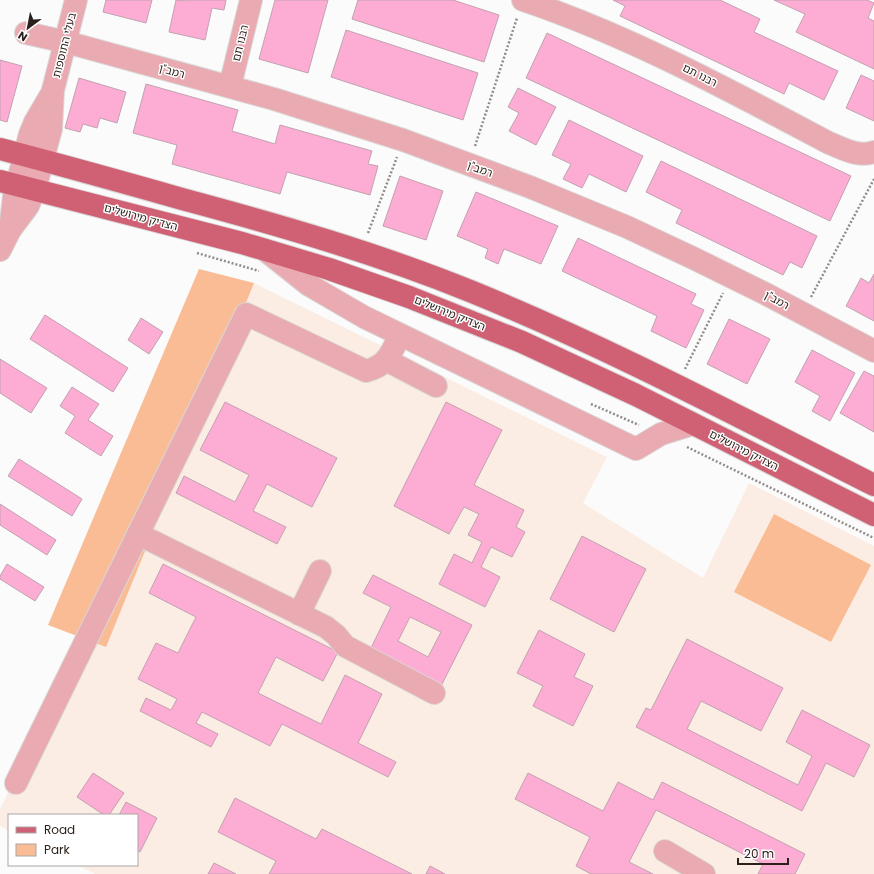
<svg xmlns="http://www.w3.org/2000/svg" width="874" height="874" font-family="Poppins,'Noto Sans Hebrew',sans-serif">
	<rect width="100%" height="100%" fill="#fbfbfb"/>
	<path fill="#fcede4" d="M 254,283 L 607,457 L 583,503 L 703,578 L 749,483 L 874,546 L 874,874 L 95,874 L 77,865 L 137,865 L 137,815 L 9,815 L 9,831 L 0,826 L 0,809 Z"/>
	<g fill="#f9bc94">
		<path d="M 199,269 L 254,283 L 106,647 L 48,625 Z"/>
		<path d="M 774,514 L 871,565 L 831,642 L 734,592 Z"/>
	</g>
	<g fill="#fdacd3" stroke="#c1a2b0" fill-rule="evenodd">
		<path d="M 106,0 L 152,0 L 146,23 L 103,12 Z"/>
		<path d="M 176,0 L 186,1 L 186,0 L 226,0 L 224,10 L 212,8 L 205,40 L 169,32 Z"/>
		<path d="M 275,0 L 328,0 L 308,73 L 259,59 Z"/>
		<path d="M 358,0 L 453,0 L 499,15 L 484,62 L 352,19 Z"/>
		<path d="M 613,0 L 720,0 L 760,19 L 754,32 L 838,71 L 824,100 L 789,83 L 784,94 L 620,16 L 625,6 Z"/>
		<path d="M 774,0 L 867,0 L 874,3 L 868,18 L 874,21 L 874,69 L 796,32 L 805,14 Z"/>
		<path d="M 346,30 L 478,73 L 463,120 L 331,77 Z"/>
		<path d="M 547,33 L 851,176 L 830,221 L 526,78 Z"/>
		<path d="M 0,60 L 22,66 L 7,122 L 0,120 Z"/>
		<path d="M 861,75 L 874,81 L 874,121 L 846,108 Z"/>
		<path d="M 79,78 L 126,92 L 117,123 L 100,118 L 97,128 L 83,124 L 80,132 L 65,128 Z"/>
		<path d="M 146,84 L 238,110 L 232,131 L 275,144 L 280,125 L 372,151 L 368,164 L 378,166 L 370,195 L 287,172 L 280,194 L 172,164 L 177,145 L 133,133 Z"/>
		<path d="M 518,88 L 556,107 L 536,145 L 509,131 L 519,113 L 508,107 Z"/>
		<path d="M 569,120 L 643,156 L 626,192 L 589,174 L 582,188 L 563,179 L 571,164 L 552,155 Z"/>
		<path d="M 661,161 L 817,236 L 802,268 L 790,262 L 783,275 L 676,223 L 682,210 L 646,192 Z"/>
		<path d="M 400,176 L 443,191 L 426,240 L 383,226 Z"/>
		<path d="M 476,192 L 558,226 L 541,264 L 504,249 L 498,264 L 485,258 L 488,249 L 457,236 Z"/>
		<path d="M 578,238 L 696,294 L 691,304 L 704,310 L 686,348 L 651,331 L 657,316 L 562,271 Z"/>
		<path d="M 874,274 L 874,321 L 846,306 L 861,278 L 869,283 Z"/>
		<path d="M 45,315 L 128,368 L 113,392 L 30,339 Z"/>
		<path d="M 141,318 L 163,332 L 149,354 L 128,340 Z"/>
		<path d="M 729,319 L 770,339 L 747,384 L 707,364 Z"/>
		<path d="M 812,350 L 855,373 L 830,421 L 812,411 L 820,396 L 795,382 Z"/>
		<path d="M 0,359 L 47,388 L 31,413 L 0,393 Z"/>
		<path d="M 864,371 L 874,376 L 874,432 L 840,413 Z"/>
		<path d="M 72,387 L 99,404 L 88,420 L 113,436 L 101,456 L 65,433 L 75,416 L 60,406 Z"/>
		<path d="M 225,402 L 337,458 L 312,507 L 267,484 L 253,511 L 286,527 L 277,544 L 176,493 L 184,476 L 235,502 L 249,475 L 200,450 Z"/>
		<path d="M 446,402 L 502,430 L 474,485 L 524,510 L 516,527 L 525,532 L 512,557 L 491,547 L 481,567 L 500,577 L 485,607 L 439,584 L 454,554 L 472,563 L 482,542 L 468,535 L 479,514 L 464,507 L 449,534 L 394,506 Z"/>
		<path d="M 19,459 L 82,499 L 72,516 L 8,476 Z"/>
		<path d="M 0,504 L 56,540 L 47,555 L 0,525 Z"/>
		<path d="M 582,536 L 646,569 L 614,632 L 550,599 Z"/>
		<path d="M 7,564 L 44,587 L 35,601 L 0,579 L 0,576 Z"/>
		<path d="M 163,564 L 338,652 L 323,681 L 276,657 L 258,693 L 321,724 L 345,675 L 382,694 L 358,743 L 396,762 L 388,777 L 282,724 L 270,746 L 202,712 L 196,723 L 218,734 L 211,747 L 140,711 L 146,698 L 171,710 L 177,699 L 138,679 L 156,643 L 178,653 L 196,617 L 149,593 Z"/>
		<path d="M 373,575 L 472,625 L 440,688 L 369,652 L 391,607 L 363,593 ZM 410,617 L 441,632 L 428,657 L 398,641 Z"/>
		<path d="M 539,630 L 585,654 L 574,677 L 593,686 L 573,726 L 533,706 L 543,686 L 517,673 Z"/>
		<path d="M 687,639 L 783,688 L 761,731 L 701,701 L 687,729 L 798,785 L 812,756 L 786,742 L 802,710 L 870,745 L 854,777 L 826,763 L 802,811 L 636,727 L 646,708 L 651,710 Z"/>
		<path d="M 93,773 L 124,793 L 109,815 L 104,815 L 77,797 Z"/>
		<path d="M 528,773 L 603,811 L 618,782 L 653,800 L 662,782 L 805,854 L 795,874 L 758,874 L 763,864 L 656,810 L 629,862 L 653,874 L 591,874 L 576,866 L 590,837 L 515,799 Z"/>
		<path d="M 235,798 L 316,839 L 322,829 L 412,874 L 269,874 L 276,861 L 218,832 Z"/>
		<path d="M 126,802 L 157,818 L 140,852 L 137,850 L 137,815 L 119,815 Z"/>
		<path d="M 214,863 L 236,874 L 208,874 Z"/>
		<path d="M 430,866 L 445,874 L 426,874 Z"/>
	</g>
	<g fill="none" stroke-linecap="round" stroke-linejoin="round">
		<defs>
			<g id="minor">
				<path d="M 523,0 C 630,36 729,90 829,143 C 842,148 859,158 874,152"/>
				<path d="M 26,33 L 66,42 L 274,99 L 403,140 L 530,187 L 627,227 L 693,258 L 766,294 L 874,351"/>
				<path d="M 230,86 L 251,0"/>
				<path d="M 10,230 L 14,196 L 30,134 L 35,122 L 52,93"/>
				<path d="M 0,250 L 10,230 L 28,206 L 35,189 L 51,129 L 53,90 L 76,0"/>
				<path d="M 265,250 L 309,285 L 364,317 L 636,449 L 661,434 L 693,424"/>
				<path d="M 386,360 L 436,386"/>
				<path d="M 138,534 L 326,627 L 336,635 L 345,646 L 434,693"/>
				<path d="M 299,614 L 320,571"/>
				<path d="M 16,783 L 246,314 L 366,371 C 387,366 391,353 400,335"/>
				<path d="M 665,851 L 704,874"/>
			</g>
			<g id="major">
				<path d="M 0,149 C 61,165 122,182 182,199 C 279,225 376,253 470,291 C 608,347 741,418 874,485"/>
				<path d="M 0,181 L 242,243 L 329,269 L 409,297 L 522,342 L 636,395 L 874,515"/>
			</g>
		</defs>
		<use href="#minor" stroke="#dad8d7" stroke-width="24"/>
		<use href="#major" stroke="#dad8d7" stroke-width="24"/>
		<g stroke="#928c88" stroke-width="2.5" stroke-dasharray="2 2" stroke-linecap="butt">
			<path d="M 475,146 L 517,18"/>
			<path d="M 368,233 L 397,157"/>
			<path d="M 197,253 L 259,271"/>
			<path d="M 811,297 L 874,179"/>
			<path d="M 685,369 L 723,293"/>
			<path d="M 591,404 L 639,425"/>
			<path d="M 687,447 L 874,538"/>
		</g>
		<use href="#minor" stroke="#e9aab1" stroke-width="22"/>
		<use href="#major" stroke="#d06174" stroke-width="22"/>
	</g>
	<g text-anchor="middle" stroke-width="3" stroke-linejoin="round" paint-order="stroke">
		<g font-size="11" fill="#2c211a" stroke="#fff">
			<text transform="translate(240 43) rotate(-76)" y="4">רבנו תם</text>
			<text transform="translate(64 45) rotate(-76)" y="4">בעלי התוספות</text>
			<text transform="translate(172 71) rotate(15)" y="4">רמב"ן</text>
			<text transform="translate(700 75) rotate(27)" y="4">רבנו תם</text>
			<text transform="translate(480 169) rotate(20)" y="4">רמב"ן</text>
			<text transform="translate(141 217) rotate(15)" y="4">הצדיק מירושלים</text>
			<text transform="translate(777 300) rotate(28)" y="4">רמב"ן</text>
			<text transform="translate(450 313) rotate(22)" y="4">הצדיק מירושלים</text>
			<text transform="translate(744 450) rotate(27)" y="4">הצדיק מירושלים</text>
		</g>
	</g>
	<rect x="8" y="814" width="130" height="52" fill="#ffffff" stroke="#aba6a3"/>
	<rect x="16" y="827" width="20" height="6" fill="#d06174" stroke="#aba6a3"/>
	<text x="44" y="834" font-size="12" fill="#2c211a">Road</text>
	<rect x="16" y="844" width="20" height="12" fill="#f9bc94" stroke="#aba6a3"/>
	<text x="44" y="854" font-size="12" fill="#2c211a">Park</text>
	<g transform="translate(28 28) rotate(212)" stroke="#ffffff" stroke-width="3" paint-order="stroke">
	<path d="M0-3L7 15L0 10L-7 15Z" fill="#2c211a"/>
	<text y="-6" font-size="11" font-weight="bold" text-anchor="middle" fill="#2c211a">N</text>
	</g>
	<path d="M738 858v6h50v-6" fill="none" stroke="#2c211a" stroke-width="2"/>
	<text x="744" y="858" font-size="12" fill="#2c211a" stroke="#ffffff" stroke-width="3" paint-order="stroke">20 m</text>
</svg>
